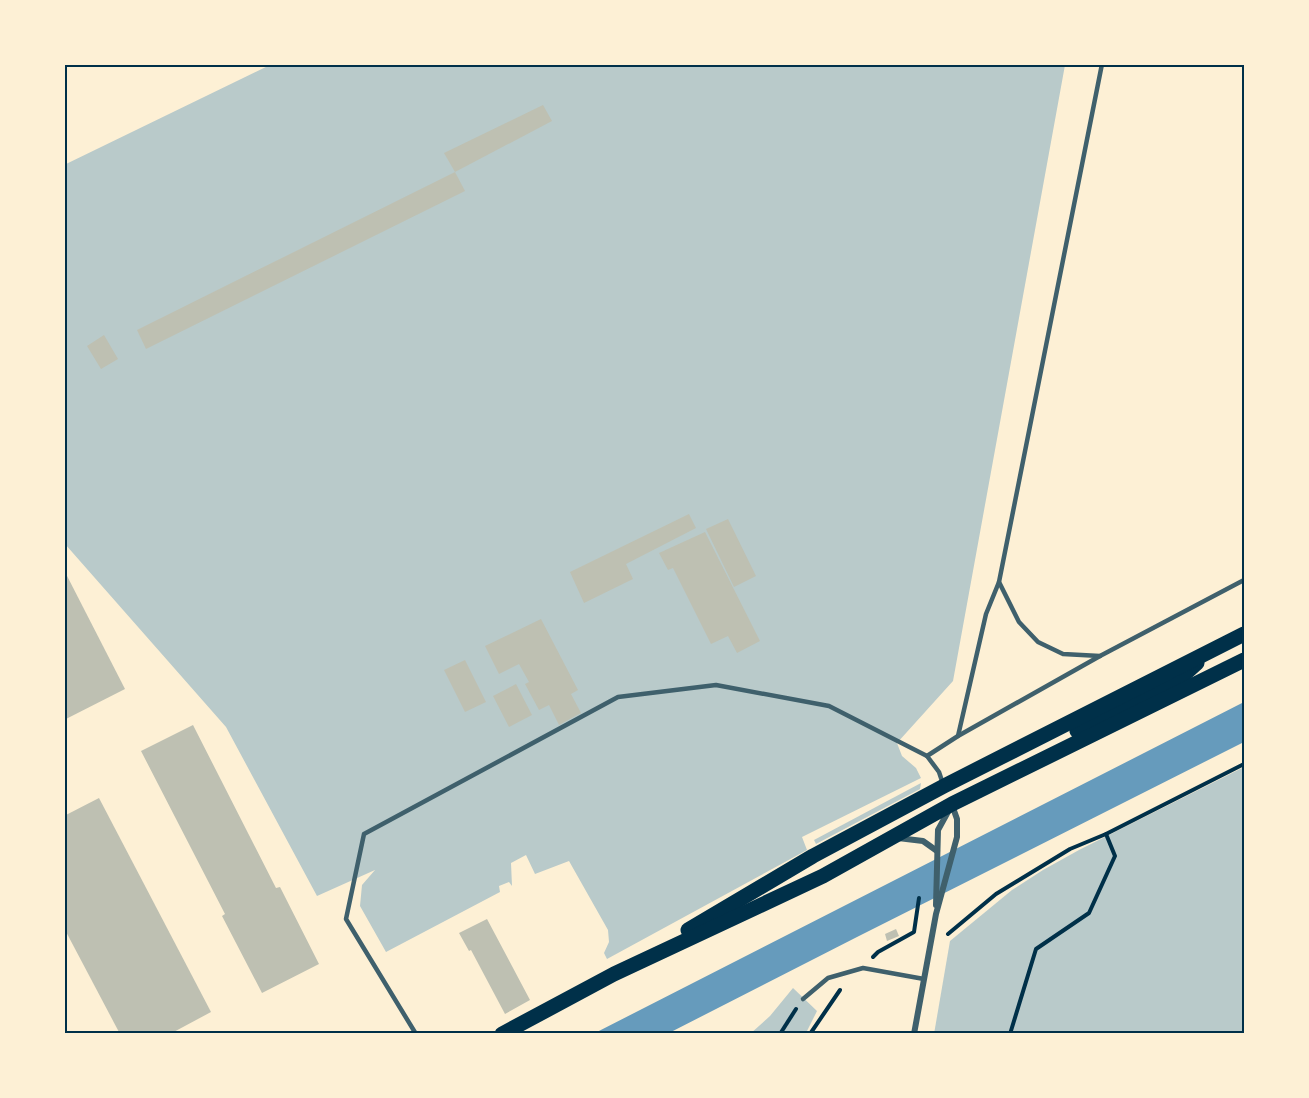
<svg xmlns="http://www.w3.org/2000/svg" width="1309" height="1098" font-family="Barlow,sans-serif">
	<rect width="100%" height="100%" fill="#fdf0d5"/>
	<g fill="#b9caca">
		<path d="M 270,65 L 1065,65 L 953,681 L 897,743 L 902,756 L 916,768 L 921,778 L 802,837 L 807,850 L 607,959 L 604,953 L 609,942 L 608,930 L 569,861 L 535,874 L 526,855 L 511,863 L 512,886 L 509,882 L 499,886 L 500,892 L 386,952 L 360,906 L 362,885 L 375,870 L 317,896 L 226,727 L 65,544 L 64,165 Z"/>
		<path d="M 1244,767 L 1244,1033 L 934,1034 L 950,941 L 1012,890 L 1043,870 L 1079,850 Z"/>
		<path d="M 921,783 L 920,789 L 816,844 L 814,840 Z"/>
		<path d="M 793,988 L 817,1011 L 806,1033 L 750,1034 L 770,1016 Z"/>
	</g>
	<path fill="#669bbc" d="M 1244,702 L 1244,742 L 857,937 L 669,1033 L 593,1034 Z"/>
	<g fill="#bec0b2">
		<path d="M 543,105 L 552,121 L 455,172 L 444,153 Z"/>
		<path d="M 455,172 L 465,191 L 146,349 L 137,330 Z"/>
		<path d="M 104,335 L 118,359 L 101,369 L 87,346 Z"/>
		<path d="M 689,514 L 696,528 L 626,564 L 633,579 L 584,603 L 570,572 Z"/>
		<path d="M 728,519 L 756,576 L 734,587 L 706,529 Z"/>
		<path d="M 705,532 L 760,641 L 737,653 L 728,636 L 711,644 L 673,568 L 668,570 L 659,553 Z"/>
		<path d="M 64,570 L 125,689 L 64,720 Z"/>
		<path d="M 541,619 L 578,690 L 571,694 L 581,713 L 559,725 L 549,705 L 539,710 L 525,684 L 529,682 L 519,664 L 499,674 L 485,646 Z"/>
		<path d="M 465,660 L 486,702 L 465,712 L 444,670 Z"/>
		<path d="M 516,684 L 532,715 L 509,727 L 493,696 Z"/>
		<path d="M 193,725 L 276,888 L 280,887 L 319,964 L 262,993 L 222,916 L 225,914 L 141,751 Z"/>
		<path d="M 99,798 L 211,1012 L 170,1034 L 120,1034 L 64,928 L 64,816 Z"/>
		<path d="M 487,919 L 530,1000 L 505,1014 L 471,950 L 469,951 L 459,933 Z"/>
		<path d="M 896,929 L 899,936 L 887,941 L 885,934 Z"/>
	</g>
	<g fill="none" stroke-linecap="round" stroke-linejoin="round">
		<g stroke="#003049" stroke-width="4">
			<path d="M 948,934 L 996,894 L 1070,849 L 1106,834 L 1244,764"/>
			<path d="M 873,957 L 878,952 L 914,932 L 919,898"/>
			<path d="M 780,1034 L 796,1009"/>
			<path d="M 810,1034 L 840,990"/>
			<path d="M 1010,1034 L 1036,949 L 1089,913 L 1115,856 L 1106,834"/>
		</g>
		<g stroke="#3f606c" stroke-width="4.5">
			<path d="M 1102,64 L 999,582 L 1019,622 L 1038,642 L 1063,654 L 1100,656 L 1244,580"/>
			<path d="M 958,736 L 986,614 L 999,582"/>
			<path d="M 927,756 L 958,736 L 1100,656"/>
			<path d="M 803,999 L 828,978 L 863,968 L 924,979"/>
			<path d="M 416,1034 L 346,919 L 364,834 L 618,697 L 716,685 L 829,706 L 927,756 L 939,772 L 943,784"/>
		</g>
		<g stroke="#3f606c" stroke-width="6">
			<path d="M 898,838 L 923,841 L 937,851"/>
			<path d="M 936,905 L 938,830 L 949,810"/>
			<path d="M 914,1034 L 936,914 L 957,837 L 957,819 L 952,805"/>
		</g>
		<g stroke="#003049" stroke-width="15">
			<path d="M 1077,731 L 1177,681 L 1197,663"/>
			<path d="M 688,930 L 813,856 L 944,786 L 1244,634"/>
			<path d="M 502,1034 L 614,974 L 823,876 L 952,804 L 1244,660"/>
		</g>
	</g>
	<rect width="1309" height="1098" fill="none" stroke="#fdf0d5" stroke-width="132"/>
	<rect x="66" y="66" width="1177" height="966" fill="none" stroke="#003049" stroke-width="2"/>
</svg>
